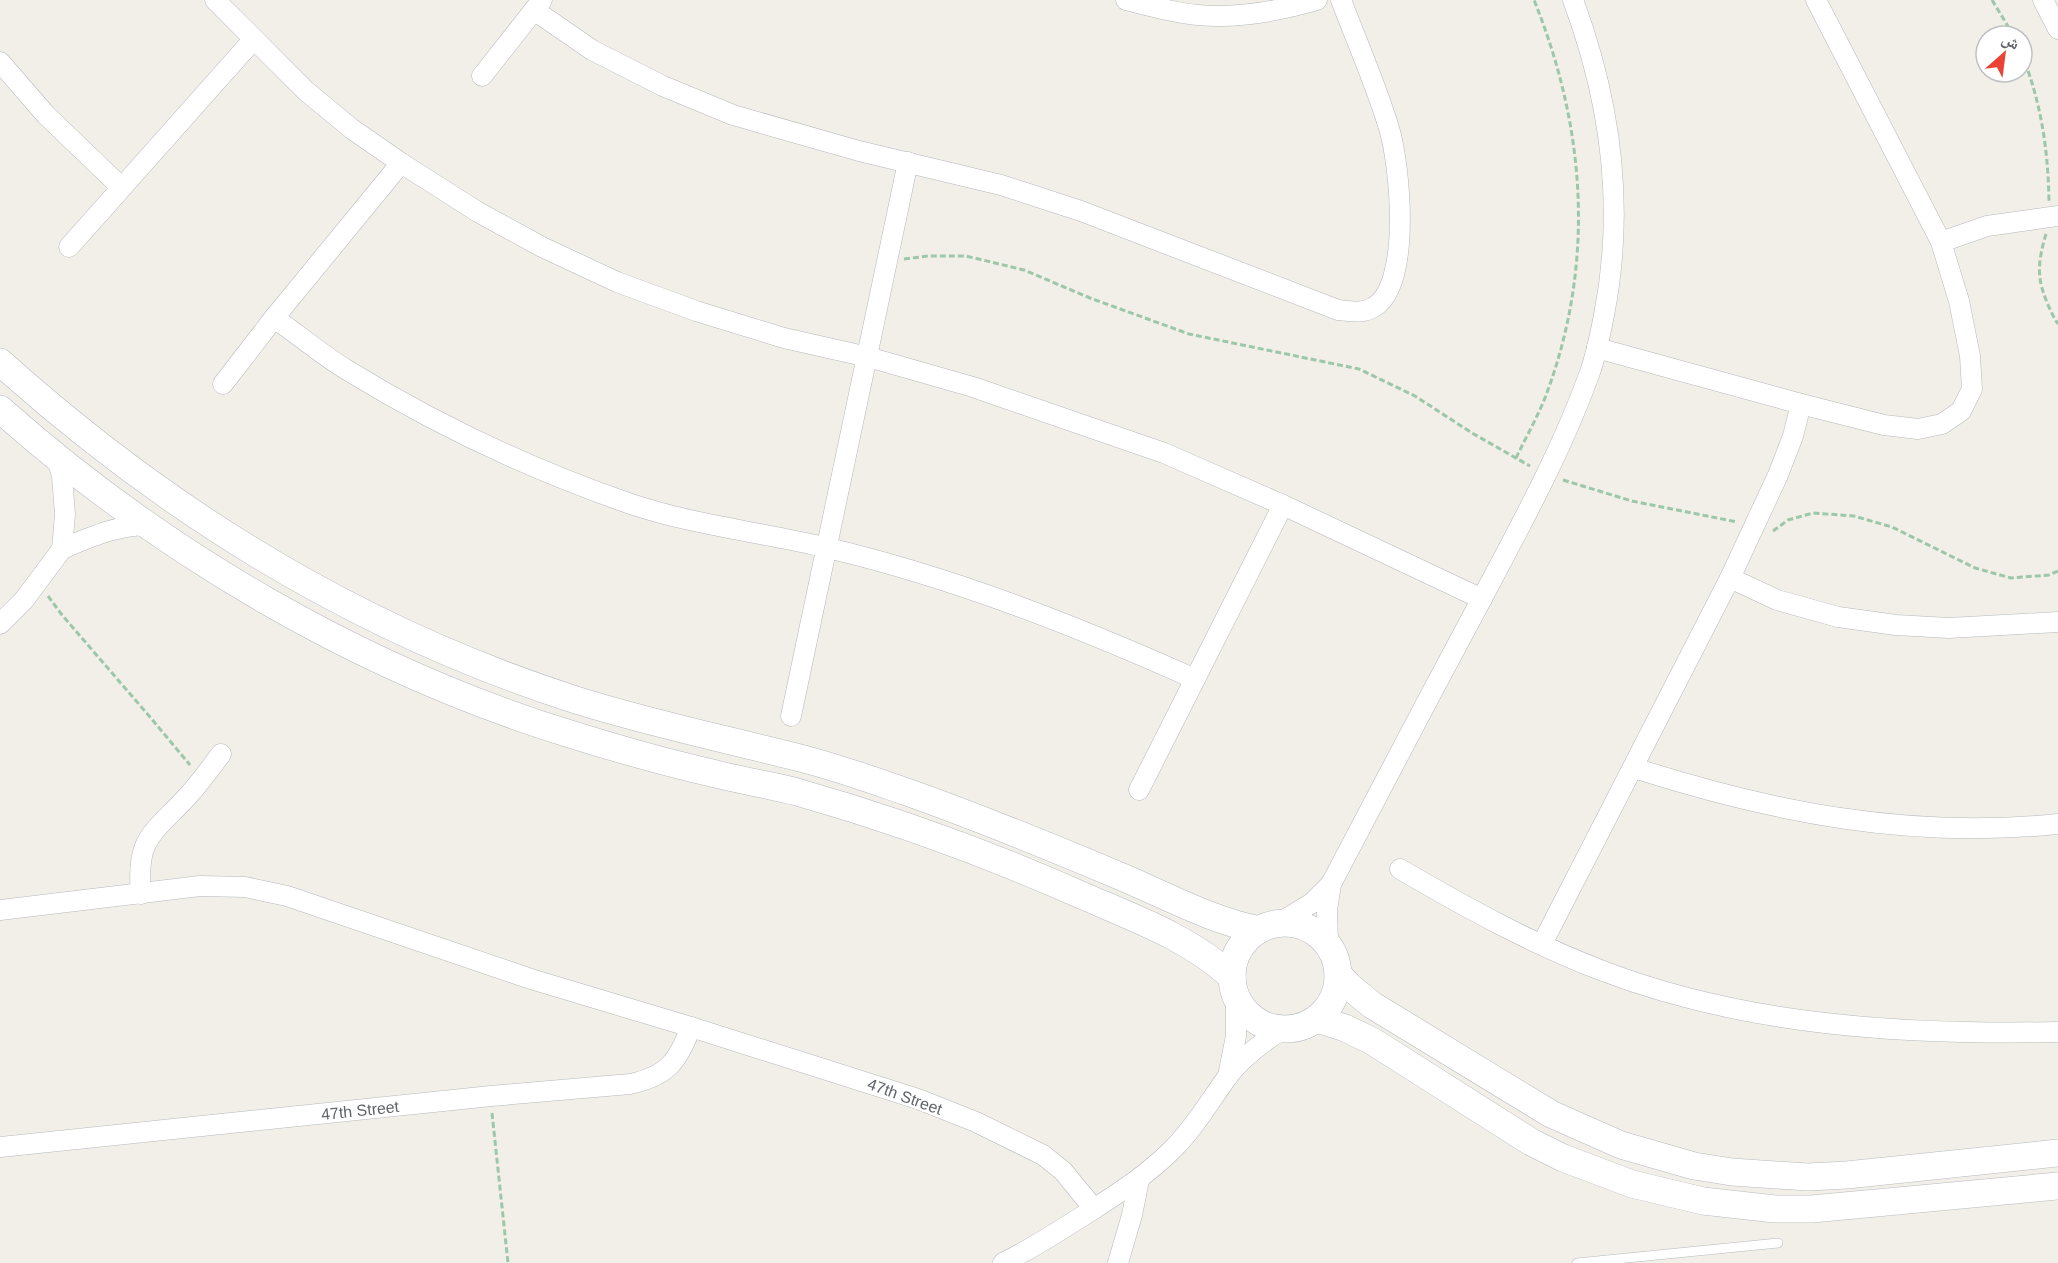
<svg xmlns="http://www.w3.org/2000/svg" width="2058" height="1263" font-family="Arial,'Noto Naskh Arabic',sans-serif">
	<rect width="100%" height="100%" fill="#f1efe8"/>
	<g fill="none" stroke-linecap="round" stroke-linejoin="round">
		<defs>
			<path id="lane" d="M 1577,1263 L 1778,1243"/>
			<g id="street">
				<path d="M 215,0 L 306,91 L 352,129 L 401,163 L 478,212 L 542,247 L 617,282 L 696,311 L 784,338 L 868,357 L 973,387 L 1164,453 L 1283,505 L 1482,599"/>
				<path d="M 1126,0 C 1150,6 1174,13 1198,15 C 1238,19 1279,11 1317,0"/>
				<path d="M 2043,0 L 2058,29"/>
				<path d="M 534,10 L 592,50 L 663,86 L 733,115 L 859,151 L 1001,185 L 1081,211 L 1338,310 C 1350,311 1363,314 1374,307 C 1412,284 1400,165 1389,128 C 1376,85 1357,42 1341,0"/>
				<path d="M 0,62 L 46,115 L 121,187"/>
				<path d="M 482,76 L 542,0"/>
				<path d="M 1941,242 L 1987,226 L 2058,216"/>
				<path d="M 69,247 L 253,40"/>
				<path d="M 274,318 C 299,335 322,355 347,370 C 435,424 530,469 628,503 C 692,525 761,532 828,548 C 955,578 1076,626 1195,679"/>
				<path d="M 1597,348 L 1801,404 L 1884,425 L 1918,429 L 1942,424 L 1961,411 L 1972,389 L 1970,356 L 1959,301 L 1941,242 L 1816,0"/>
				<path d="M 223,384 L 274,318 L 401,163"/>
				<path d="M 62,549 C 93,536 114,526 148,525"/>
				<path d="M 1730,578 L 1777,600 L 1838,617 L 1896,625 L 1949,628 L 2058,622"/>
				<path d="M 0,624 L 24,600 L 62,549 L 65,514 L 62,476 L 57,458"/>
				<path d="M 791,716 L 908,162"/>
				<path d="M 1634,768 C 1775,813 1910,839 2058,824"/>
				<path d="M 1139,790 L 1283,505"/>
				<path d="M 1400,869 C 1465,907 1532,944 1603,971 C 1747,1026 1905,1035 2058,1032"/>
				<path d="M 141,894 C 136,839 151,835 186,798 C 199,784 210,769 221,754"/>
				<path d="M 0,910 L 200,886 L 245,887 L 287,896 L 531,979 L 691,1027 L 918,1099 L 976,1122 L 1043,1155 L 1063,1171 L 1094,1209"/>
				<path d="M 1279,923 L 1312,903 L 1331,884 C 1380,790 1429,697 1479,604 C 1518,530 1560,455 1589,375 C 1596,356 1600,336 1604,315 C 1625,208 1611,102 1573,0"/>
				<path d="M 1328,944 L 1327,910 L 1331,884"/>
				<path d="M 1542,944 L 1730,578 L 1778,475 L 1793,436 L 1801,404"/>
				<path d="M 1228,1076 L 1236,1036 L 1236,996"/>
				<path d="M 0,1147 L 491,1096 L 630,1084 C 668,1076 678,1061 691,1027"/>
				<path d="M 1003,1263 C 1033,1248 1061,1230 1089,1212 C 1119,1193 1148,1174 1173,1149 C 1195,1127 1210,1101 1228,1076 C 1242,1057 1263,1042 1283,1029"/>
				<path d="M 1118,1263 L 1132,1215 L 1139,1180"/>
			</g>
			<g id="secondary">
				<path d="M 0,362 C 168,513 361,631 576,700 C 649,723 725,739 800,758 C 836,767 872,780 907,792 C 980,818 1051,847 1122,877 C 1167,896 1210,920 1259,930"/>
				<path d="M 0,409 C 162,553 362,670 570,734 C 618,749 667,763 716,774 C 743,781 770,785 797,792 C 896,820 994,856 1088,898 C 1139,920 1191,939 1232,977"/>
				<circle cx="1285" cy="976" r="53"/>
				<path d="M 1339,975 L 1349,986 L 1372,1005 L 1551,1114 L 1621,1145 L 1694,1166 L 1732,1172 L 1808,1177 L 1847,1175 L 2058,1153"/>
				<path d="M 1317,1019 L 1345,1028 L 1372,1041 L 1531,1142 L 1563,1158 L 1632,1184 L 1703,1201 L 1775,1209 L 1812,1209 L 2058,1186"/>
			</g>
		</defs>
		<use href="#lane" stroke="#b5b8bc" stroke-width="10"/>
		<use href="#street" stroke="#b5b8bc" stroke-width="21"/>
		<use href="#secondary" stroke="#b6babf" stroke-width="28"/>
		<g stroke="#9cc7a9" stroke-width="3" stroke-dasharray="6 3" stroke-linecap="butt">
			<path d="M 1992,0 L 2014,36"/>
			<path d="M 2022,54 C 2041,103 2048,148 2049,201"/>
			<path d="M 2046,234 C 2042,247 2038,264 2040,278 C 2041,290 2051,314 2058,324"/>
			<path d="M 904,259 L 928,256 L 966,256 L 1024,270 L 1090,298 L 1189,334 L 1359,369 L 1415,396 L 1472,433 L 1530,466"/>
			<path d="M 1516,458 C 1527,435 1541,411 1549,387 C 1595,258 1585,126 1534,0"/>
			<path d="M 1563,480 L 1632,501 L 1737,522"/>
			<path d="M 1773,531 L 1788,520 L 1813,513 L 1854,516 L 1892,527 L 1975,568 L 2011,578 L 2049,575 L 2058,571"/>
			<path d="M 48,596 L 62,615 L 150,717 L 190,765"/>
			<path d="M 492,1113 L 508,1263"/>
		</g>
		<use href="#lane" stroke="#fff" stroke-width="9"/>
		<use href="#street" stroke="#fff" stroke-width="20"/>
		<use href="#secondary" stroke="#fff" stroke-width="27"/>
	</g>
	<g text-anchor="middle" stroke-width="5" stroke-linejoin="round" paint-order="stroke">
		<g font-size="16" fill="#5f6368" stroke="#fff">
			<text transform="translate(905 1096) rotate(20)" y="6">47th Street</text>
			<text transform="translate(360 1110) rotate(-6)" y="6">47th Street</text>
		</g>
	</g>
	<g transform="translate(2004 54) rotate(28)"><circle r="28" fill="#ffffff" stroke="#bfc1c3" stroke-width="1.5"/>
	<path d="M0-4.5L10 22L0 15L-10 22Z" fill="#ea4335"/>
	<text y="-9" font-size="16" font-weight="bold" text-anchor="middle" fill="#5f6368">ش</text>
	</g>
</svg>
